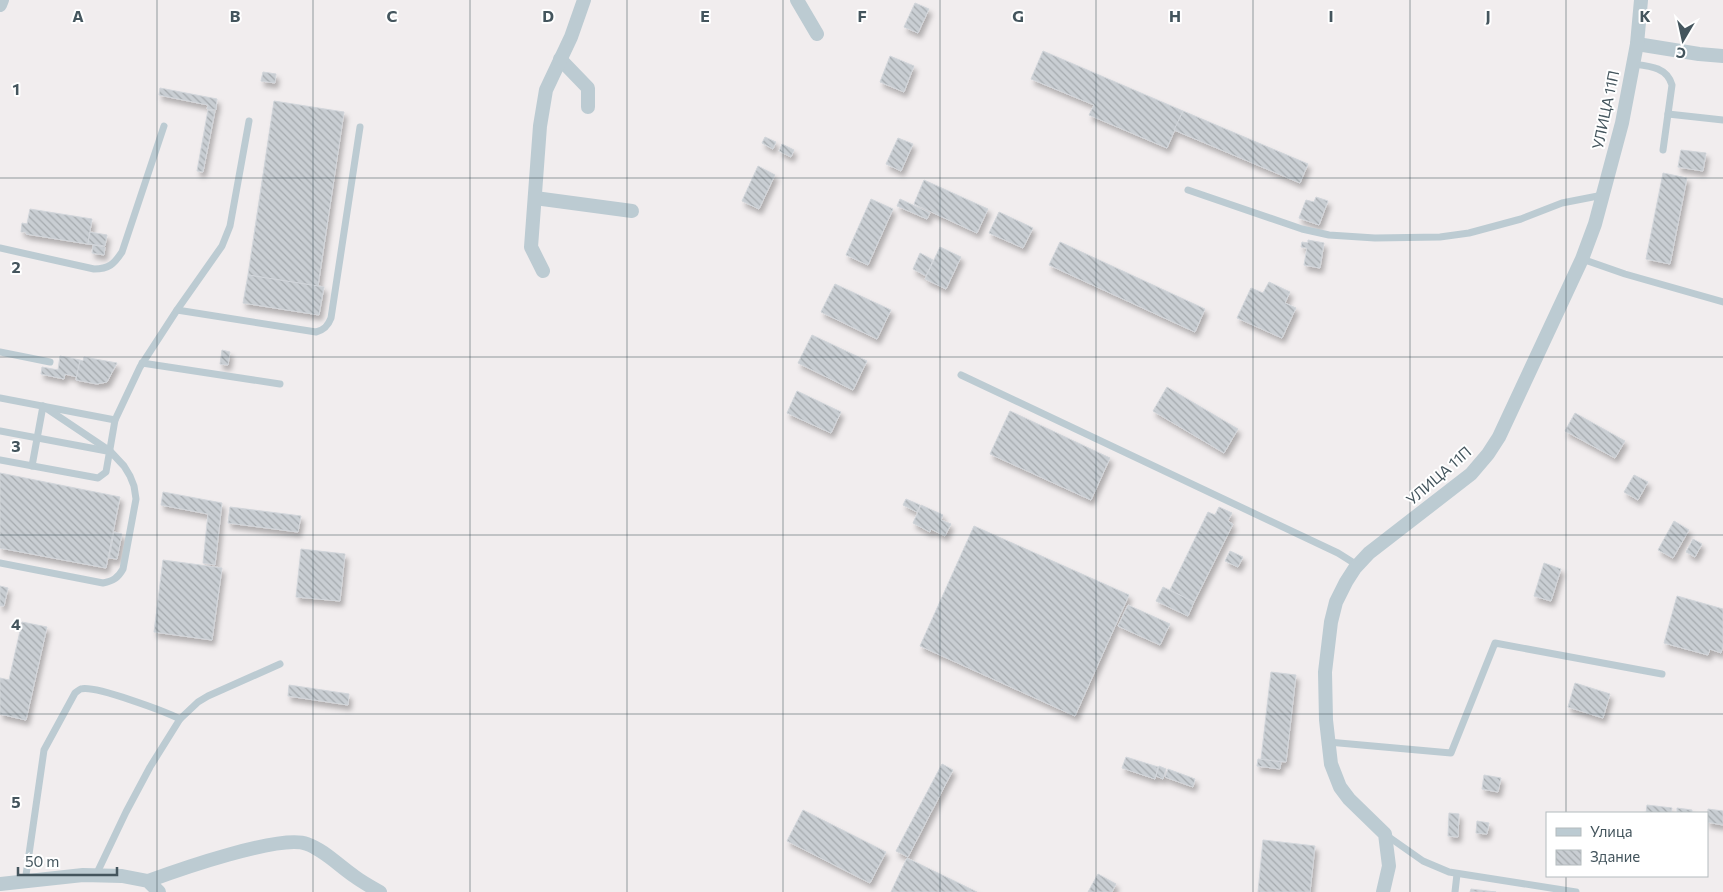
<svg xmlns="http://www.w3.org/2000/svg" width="1723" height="892" font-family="Commissioner,sans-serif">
	<defs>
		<pattern id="building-back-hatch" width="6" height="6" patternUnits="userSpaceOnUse" patternTransform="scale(1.25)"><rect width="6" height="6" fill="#c9ced3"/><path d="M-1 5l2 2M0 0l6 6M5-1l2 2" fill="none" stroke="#a5aaae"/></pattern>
		<filter id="shadow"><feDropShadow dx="3" dy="5" stdDeviation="2.5" flood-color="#0004"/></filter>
	</defs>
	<rect width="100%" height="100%" fill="#f1edee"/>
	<g fill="url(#building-back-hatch)" stroke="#d1d5da" filter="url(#shadow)">
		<path d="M 915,3 L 929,9 L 918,33 L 904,27 Z"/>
		<path d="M 1043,51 L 1183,111 L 1167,148 L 1089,115 L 1094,105 L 1031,79 Z"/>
		<path d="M 890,56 L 914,66 L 904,92 L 880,82 Z"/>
		<path d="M 263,72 L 276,74 L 275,83 L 261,81 Z"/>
		<path d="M 160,88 L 217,99 L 216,110 L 207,109 L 208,105 L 159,95 Z"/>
		<path d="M 274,101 L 344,112 L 318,286 L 248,275 Z"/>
		<path d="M 208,110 L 215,111 L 203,172 L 197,171 Z"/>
		<path d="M 1183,111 L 1308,164 L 1300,183 L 1174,130 Z"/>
		<path d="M 765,137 L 776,142 L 773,149 L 762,143 Z"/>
		<path d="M 898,138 L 913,144 L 901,171 L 886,164 Z"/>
		<path d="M 782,144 L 794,150 L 791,157 L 779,151 Z"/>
		<path d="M 1681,150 L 1706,153 L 1703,171 L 1678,167 Z"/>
		<path d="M 758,166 L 775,175 L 759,209 L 742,201 Z"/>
		<path d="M 1663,173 L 1687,178 L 1670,264 L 1646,259 Z"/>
		<path d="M 924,180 L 988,209 L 977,233 L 914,204 Z"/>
		<path d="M 1316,197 L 1328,201 L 1319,225 L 1299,218 L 1306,200 L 1314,202 Z"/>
		<path d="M 871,199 L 893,209 L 868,265 L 846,255 Z"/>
		<path d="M 900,199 L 930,213 L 927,219 L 897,206 Z"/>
		<path d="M 30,209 L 92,219 L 88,244 L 26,234 L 26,232 L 21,232 L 22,223 L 27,224 Z"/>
		<path d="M 999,212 L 1033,228 L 1023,248 L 989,233 Z"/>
		<path d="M 90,232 L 107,235 L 105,246 L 88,244 Z"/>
		<path d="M 1308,240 L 1324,243 L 1320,268 L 1304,265 L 1307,248 L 1301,247 L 1302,242 L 1308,243 Z"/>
		<path d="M 1060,242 L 1205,309 L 1195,332 L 1049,265 Z"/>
		<path d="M 93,245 L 105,247 L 104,255 L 92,253 Z"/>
		<path d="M 940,247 L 961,257 L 946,289 L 925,279 Z"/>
		<path d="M 920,253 L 933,260 L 926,276 L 913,269 Z"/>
		<path d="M 248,275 L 324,287 L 319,315 L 243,303 Z"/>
		<path d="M 1269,282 L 1290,292 L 1285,303 L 1296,308 L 1282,338 L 1237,318 L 1251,288 L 1263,293 Z"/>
		<path d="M 835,284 L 891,310 L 877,339 L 821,312 Z"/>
		<path d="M 812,335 L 867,361 L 853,390 L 798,363 Z"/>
		<path d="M 222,350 L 230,352 L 228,365 L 220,364 Z"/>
		<path d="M 60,356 L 80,360 L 77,377 L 65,374 L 64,379 L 41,374 L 42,367 L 58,370 Z"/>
		<path d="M 84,357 L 117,363 L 107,382 L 97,384 L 76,380 L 80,360 L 83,361 Z"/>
		<path d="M 1167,387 L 1238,429 L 1224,453 L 1153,411 Z"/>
		<path d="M 797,391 L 841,412 L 831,433 L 787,413 Z"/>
		<path d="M 1010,411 L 1110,458 L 1091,500 L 990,454 Z"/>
		<path d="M 1575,413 L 1625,441 L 1615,458 L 1565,431 Z"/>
		<path d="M 0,473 L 120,497 L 106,568 L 0,548 Z"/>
		<path d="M 1634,475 L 1648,482 L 1638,500 L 1624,492 Z"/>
		<path d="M 163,492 L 222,503 L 215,565 L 203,563 L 208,514 L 161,505 Z"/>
		<path d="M 906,499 L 920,505 L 917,512 L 903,505 Z"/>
		<path d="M 921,505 L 943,515 L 941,520 L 951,524 L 945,536 L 931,529 L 930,532 L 913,523 Z"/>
		<path d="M 230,507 L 301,516 L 298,532 L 228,523 Z"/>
		<path d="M 1219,507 L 1232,513 L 1228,521 L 1233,524 L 1194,602 L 1170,590 L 1208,512 L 1215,515 Z"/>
		<path d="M 1674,521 L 1689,530 L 1673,558 L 1658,550 Z"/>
		<path d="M 974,526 L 1129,595 L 1075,716 L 920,646 Z"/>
		<path d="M 114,532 L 122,534 L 117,559 L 109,558 Z"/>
		<path d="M 1693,539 L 1702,544 L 1695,557 L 1686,552 Z"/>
		<path d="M 301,549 L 345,554 L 340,601 L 296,597 Z"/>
		<path d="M 1230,551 L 1243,557 L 1238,567 L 1225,561 Z"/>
		<path d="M 163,560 L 222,568 L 212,640 L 154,632 Z"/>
		<path d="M 1544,563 L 1561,569 L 1551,601 L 1534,596 Z"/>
		<path d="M 0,586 L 8,588 L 4,606 L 0,606 Z"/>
		<path d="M 1163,587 L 1194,602 L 1188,616 L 1156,601 Z"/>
		<path d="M 1677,596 L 1723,609 L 1723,646 L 1721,653 L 1710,649 L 1708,655 L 1664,643 Z"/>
		<path d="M 1128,605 L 1170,624 L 1160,645 L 1118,626 Z"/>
		<path d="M 22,622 L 47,627 L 26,720 L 0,714 L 0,678 L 9,680 Z"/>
		<path d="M 1271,672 L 1296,675 L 1286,762 L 1261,759 Z"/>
		<path d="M 1575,683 L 1610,694 L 1603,718 L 1568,707 Z"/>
		<path d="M 289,685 L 349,694 L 348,705 L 288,696 Z"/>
		<path d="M 1126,757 L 1158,767 L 1155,779 L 1122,768 Z"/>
		<path d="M 1258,759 L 1281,762 L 1280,769 L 1257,766 Z"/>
		<path d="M 942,764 L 953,770 L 908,857 L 896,851 Z"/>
		<path d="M 1159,766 L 1166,769 L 1163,779 L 1156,776 Z"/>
		<path d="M 1168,769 L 1195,779 L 1193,787 L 1165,777 Z"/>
		<path d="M 1484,775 L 1501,778 L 1498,792 L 1482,789 Z"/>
		<path d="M 1647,805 L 1672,808 L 1671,813 L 1646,813 Z"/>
		<path d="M 1677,808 L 1692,810 L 1692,813 L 1677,813 Z"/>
		<path d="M 1708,809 L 1723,811 L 1723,825 L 1707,822 Z"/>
		<path d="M 803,810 L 886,852 L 870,883 L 787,841 Z"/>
		<path d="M 1449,813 L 1459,814 L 1458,837 L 1448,836 Z"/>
		<path d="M 1477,821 L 1489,823 L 1487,834 L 1476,833 Z"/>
		<path d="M 1263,840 L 1315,846 L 1310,892 L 1258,892 Z"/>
		<path d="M 907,858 L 977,892 L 891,892 Z"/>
		<path d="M 1098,874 L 1116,884 L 1112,892 L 1088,892 Z"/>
		<path d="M 1471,889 L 1496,892 L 1470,892 Z"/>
	</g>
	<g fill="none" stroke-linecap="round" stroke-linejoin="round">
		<g stroke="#bccbd2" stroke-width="7">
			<path d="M 1633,64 C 1649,66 1667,67 1672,85 L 1663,150"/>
			<path d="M 1668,114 L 1723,120"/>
			<path d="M 1188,190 L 1302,229 L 1329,235 L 1375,238 L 1440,237 L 1469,233 L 1521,219 L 1562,203 L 1603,195"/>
			<path d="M 0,248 L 94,269 C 109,269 114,264 122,252 L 164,126"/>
			<path d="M 1582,259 L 1625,274 L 1723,302"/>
			<path d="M 177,310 L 222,246 L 230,226 L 249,121"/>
			<path d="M 0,352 L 50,362"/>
			<path d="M 142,363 L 280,384"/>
			<path d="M 961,375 L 1338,553 L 1357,565"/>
			<path d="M 0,398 L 115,420 L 140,367 L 177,310 L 316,332 C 324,330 328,326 331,318 L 360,127"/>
			<path d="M 0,431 L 107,451"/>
			<path d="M 0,460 L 98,478 L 106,472 L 115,420"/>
			<path d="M 0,563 L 103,583 C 113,581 118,578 123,569 L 136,499 L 134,486 L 130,476 L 124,466 L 110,451 L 43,406 L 32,466"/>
			<path d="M 1328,742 L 1451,753 L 1495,643 L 1662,674"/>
			<path d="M 1386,835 L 1423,861 L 1449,872 L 1576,892"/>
			<path d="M 96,875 L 126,812 L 150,767 L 180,719 L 198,702 L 208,696 L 280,664"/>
			<path d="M 25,882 L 44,750 L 75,693 C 75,693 80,689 81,689 C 95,685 166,712 180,719"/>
			<path d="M 1455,892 L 1457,874"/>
		</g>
		<g stroke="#bccbd2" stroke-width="14">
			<path d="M 797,0 L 817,34"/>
			<path d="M 0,5 L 2,0"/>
			<path d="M 1637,44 L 1699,54 L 1723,56"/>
			<path d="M 560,59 L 588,88 L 588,107"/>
			<path d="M 535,198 L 632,211"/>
			<path d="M 543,271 L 531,247 L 540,126 L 546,90 L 571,37 L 584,0"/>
			<path d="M 148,881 C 178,870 280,834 307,844 C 324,850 338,865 354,876 C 362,882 371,887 380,892"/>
			<path d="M 0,884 L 83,875 L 122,876 L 148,881 L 159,892"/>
			<path d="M 1383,892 L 1389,866 L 1385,834 L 1349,799 L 1340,787 L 1331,764 L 1326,720 L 1325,672 L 1331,622 L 1336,602 L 1346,582 L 1355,568 L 1369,553 L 1471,474 L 1488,454 L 1499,437 L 1582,259 L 1595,224 L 1622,123 L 1637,44 L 1641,0"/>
		</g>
	</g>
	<path fill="none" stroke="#44555d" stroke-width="1" stroke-opacity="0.55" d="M 157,0 L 157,892M 313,0 L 313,892M 470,0 L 470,892M 627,0 L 627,892M 783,0 L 783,892M 940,0 L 940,892M 1096,0 L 1096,892M 1253,0 L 1253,892M 1410,0 L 1410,892M 1566,0 L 1566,813M 0,178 L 1723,178M 0,357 L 1723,357M 0,535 L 1723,535M 0,714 L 1723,714M 1566,876 L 1566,892"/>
	<g text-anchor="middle" stroke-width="4" stroke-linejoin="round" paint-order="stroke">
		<g font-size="15" fill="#44555d" stroke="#fff">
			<text transform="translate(1606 110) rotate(-78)" y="5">УЛИЦА 11П</text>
			<text transform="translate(1439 476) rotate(-41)" y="5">УЛИЦА 11П</text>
		</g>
	</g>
	<g font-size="16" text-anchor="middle" font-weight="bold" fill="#44555d" stroke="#fff" stroke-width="4" stroke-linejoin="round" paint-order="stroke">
		<text x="78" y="22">A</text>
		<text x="235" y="22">B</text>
		<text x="392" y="22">C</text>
		<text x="548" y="22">D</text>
		<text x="705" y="22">E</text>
		<text x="862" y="22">F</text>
		<text x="1018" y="22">G</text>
		<text x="1175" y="22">H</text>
		<text x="1331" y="22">I</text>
		<text x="1488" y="22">J</text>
		<text x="1645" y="22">K</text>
		<text x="16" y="95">1</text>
		<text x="16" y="273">2</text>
		<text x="16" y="452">3</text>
		<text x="16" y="630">4</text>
		<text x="16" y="808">5</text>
	</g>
	<rect x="1546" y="812" width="162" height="65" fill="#ffffff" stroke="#b4bbbe"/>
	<rect x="1556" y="828" width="25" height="8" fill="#bccbd2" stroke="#b4bbbe"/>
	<text x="1590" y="837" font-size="15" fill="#44555d">Улица</text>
	<rect x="1556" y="850" width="25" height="15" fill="url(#building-back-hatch)" stroke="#b4bbbe"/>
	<text x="1590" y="862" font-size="15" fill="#44555d">Здание</text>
	<g transform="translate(1683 40) rotate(189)" stroke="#ffffff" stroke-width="4" paint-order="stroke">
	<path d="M0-4L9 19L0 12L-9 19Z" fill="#44555d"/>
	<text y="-8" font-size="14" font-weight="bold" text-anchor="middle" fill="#44555d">С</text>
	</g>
	<path d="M18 867v8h99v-8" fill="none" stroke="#44555d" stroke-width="2.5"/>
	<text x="25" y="867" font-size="15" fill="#44555d" stroke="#ffffff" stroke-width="4" paint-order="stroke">50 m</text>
</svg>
